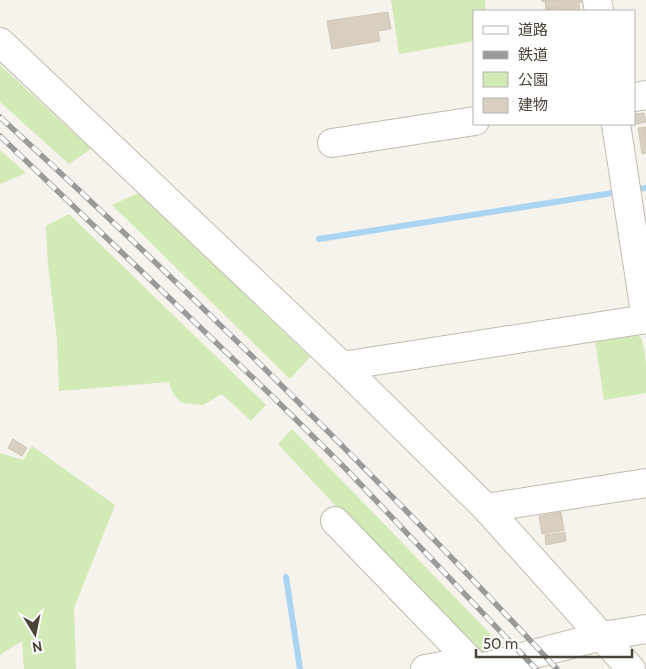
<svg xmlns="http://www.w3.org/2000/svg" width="646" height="669" font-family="Cabin,'Noto Sans JP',sans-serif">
	<rect width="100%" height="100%" fill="#f6f3ec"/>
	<g fill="#d2eab5">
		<path d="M 391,0 L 485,0 L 486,11 L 475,11 L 475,41 L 399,54 Z"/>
		<path d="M 0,65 L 91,149 L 69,164 L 0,102 Z"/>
		<path d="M 0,150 L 26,173 L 0,184 Z"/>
		<path d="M 138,193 L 310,357 L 290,379 L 112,205 Z"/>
		<path d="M 69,214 L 266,405 L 251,421 L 222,394 L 203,405 L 182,403 L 173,394 L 169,382 L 59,391 L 57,340 L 48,264 L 46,226 Z"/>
		<path d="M 636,333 L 642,339 L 646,364 L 646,393 L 604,400 L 595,340 Z"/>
		<path d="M 292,429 L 502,646 L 474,655 L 278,444 Z"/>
		<path d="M 32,446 L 115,505 L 74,608 L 76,669 L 24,669 L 22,641 L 0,655 L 0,453 L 23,460 Z"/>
	</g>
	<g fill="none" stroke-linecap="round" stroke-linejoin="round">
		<g stroke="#a9d4f2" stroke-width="6">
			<path d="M 636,189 L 646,188"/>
			<path d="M 319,239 L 619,192"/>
			<path d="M 286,577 L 300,669"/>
		</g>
	</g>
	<g fill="#d8cfc1" stroke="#d3c7b4">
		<path d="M 542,0 L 581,0 L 582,2 L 546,9 L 545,1 L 542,2 Z"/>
		<path d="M 579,4 L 580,11 L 544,11 L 544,10 Z"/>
		<path d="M 388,12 L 391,29 L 378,31 L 380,41 L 332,49 L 327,21 Z"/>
		<path d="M 644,113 L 646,122 L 631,125 L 635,124 L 635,114 Z"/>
		<path d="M 646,127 L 646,153 L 642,154 L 638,128 Z"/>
		<path d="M 13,439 L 27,448 L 22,456 L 8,448 Z"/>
		<path d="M 561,512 L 564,530 L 542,534 L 539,516 Z"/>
		<path d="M 565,532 L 566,541 L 546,545 L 545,535 Z"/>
	</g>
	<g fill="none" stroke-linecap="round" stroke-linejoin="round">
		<defs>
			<g id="minor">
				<path d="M 597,0 L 599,11"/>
				<path d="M 0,42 L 342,366 L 486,508 L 631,669"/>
				<path d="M 635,97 L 646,95"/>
				<path d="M 616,124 L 646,319"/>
				<path d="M 332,143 L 475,121"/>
				<path d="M 342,366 L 646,319"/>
				<path d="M 486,508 L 646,483"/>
				<path d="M 335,521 L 478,669"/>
				<path d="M 425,669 L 470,661"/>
				<path d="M 477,669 L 602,636 L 646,629"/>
			</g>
		</defs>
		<use href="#minor" stroke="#c2bbae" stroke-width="30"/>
		<use href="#minor" stroke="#fff" stroke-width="28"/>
		<defs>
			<g id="rail">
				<path d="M 0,117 C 193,294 379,478 557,669"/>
				<path d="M 0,136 L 272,396 L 346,469 L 536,669"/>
			</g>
		</defs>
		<use href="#rail" stroke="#9a9a9a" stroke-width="5.5"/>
		<use href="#rail" stroke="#fff" stroke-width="4" stroke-dasharray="11" stroke-linecap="butt"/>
	</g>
	<rect x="473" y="10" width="162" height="115" fill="#ffffff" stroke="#b7b4b0"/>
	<rect x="483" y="26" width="25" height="8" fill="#ffffff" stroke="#b7b4b0"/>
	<text x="518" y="35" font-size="15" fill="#4b4439">道路</text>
	<rect x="483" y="51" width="25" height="8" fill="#9a9a9a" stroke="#b7b4b0"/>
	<text x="518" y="60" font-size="15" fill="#4b4439">鉄道</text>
	<rect x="483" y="72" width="25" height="15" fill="#d2eab5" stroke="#b7b4b0"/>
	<text x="518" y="85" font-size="15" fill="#4b4439">公園</text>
	<rect x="483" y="98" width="25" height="15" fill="#d8cfc1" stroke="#b7b4b0"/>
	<text x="518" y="110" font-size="15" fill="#4b4439">建物</text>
	<g transform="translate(35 634) rotate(170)" stroke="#ffffff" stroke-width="4" paint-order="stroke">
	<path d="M0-4L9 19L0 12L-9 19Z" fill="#4b4439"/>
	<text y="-8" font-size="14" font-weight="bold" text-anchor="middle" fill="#4b4439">N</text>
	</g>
	<path d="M476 649v8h156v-8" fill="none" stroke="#4b4439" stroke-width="2.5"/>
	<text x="483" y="649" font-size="15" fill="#4b4439" stroke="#ffffff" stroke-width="4" paint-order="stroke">50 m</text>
</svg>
